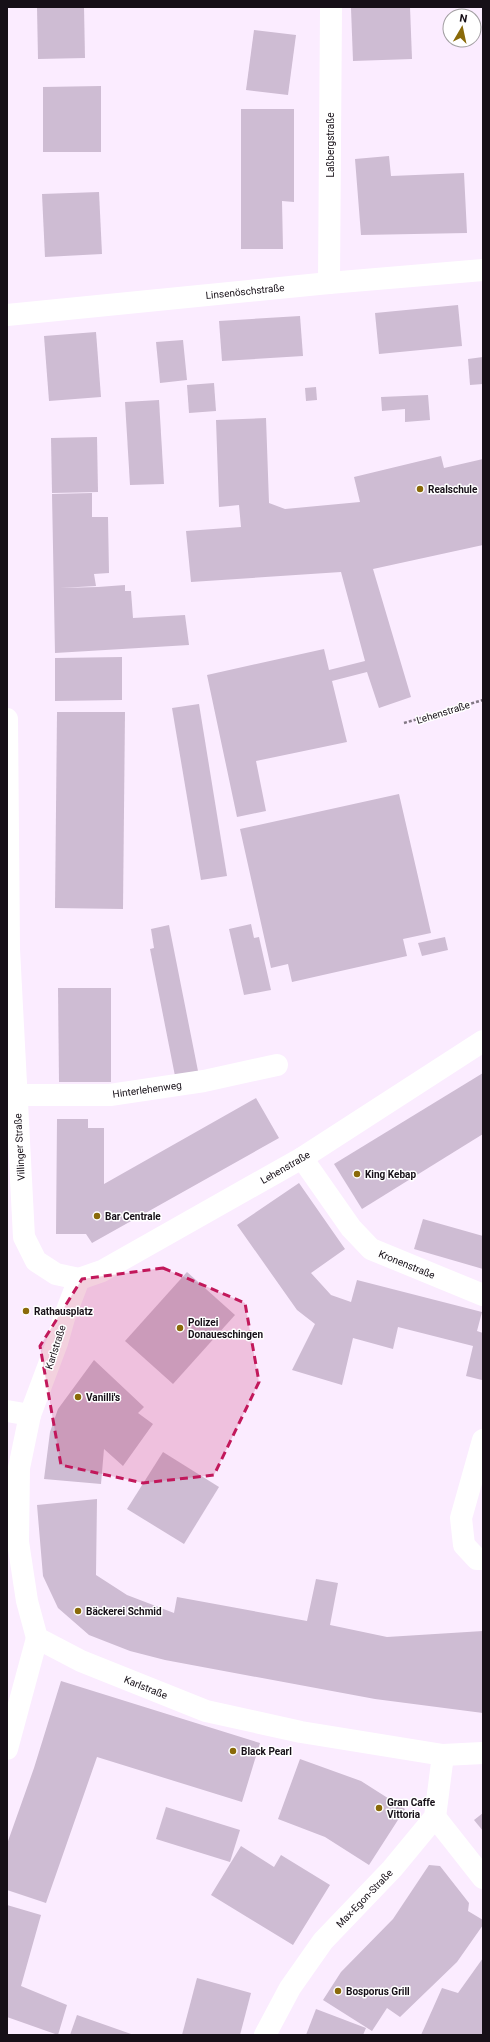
<svg xmlns="http://www.w3.org/2000/svg" width="490" height="2042" font-family="Roboto,sans-serif">
	<rect width="100%" height="100%" fill="#fbecff"/>
	<g fill="#cebcd3">
		<path d="M 37,7 L 84,7 L 85,58 L 38,59 Z"/>
		<path d="M 410,7 L 412,59 L 353,61 L 351,8 Z"/>
		<path d="M 254,30 L 296,35 L 288,95 L 246,90 Z"/>
		<path d="M 101,86 L 101,152 L 43,152 L 43,87 Z"/>
		<path d="M 241,109 L 294,109 L 294,202 L 282,201 L 283,249 L 241,249 Z"/>
		<path d="M 389,156 L 391,176 L 464,173 L 467,233 L 361,235 L 355,159 Z"/>
		<path d="M 99,192 L 102,254 L 45,257 L 42,194 Z"/>
		<path d="M 458,305 L 462,346 L 379,354 L 375,313 Z"/>
		<path d="M 300,316 L 303,356 L 222,361 L 219,321 Z"/>
		<path d="M 96,332 L 101,397 L 49,401 L 44,336 Z"/>
		<path d="M 183,340 L 187,380 L 160,383 L 156,342 Z"/>
		<path d="M 483,357 L 483,384 L 470,385 L 468,359 Z"/>
		<path d="M 214,383 L 216,411 L 189,413 L 187,385 Z"/>
		<path d="M 316,387 L 317,400 L 306,401 L 305,388 Z"/>
		<path d="M 428,395 L 430,420 L 405,422 L 405,409 L 382,411 L 381,397 Z"/>
		<path d="M 159,400 L 164,484 L 130,485 L 125,402 Z"/>
		<path d="M 266,418 L 269,503 L 285,509 L 360,502 L 354,477 L 441,456 L 444,468 L 483,459 L 483,545 L 373,569 L 411,697 L 379,708 L 367,672 L 332,681 L 347,742 L 256,761 L 266,811 L 237,817 L 207,675 L 324,649 L 329,670 L 365,661 L 341,572 L 191,582 L 186,531 L 241,527 L 239,505 L 219,507 L 216,420 Z"/>
		<path d="M 97,437 L 98,492 L 52,493 L 51,438 Z"/>
		<path d="M 92,493 L 92,517 L 108,517 L 109,573 L 94,574 L 96,586 L 60,588 L 98,587 L 125,585 L 125,591 L 131,591 L 133,618 L 185,615 L 189,645 L 55,653 L 52,494 Z"/>
		<path d="M 122,657 L 122,700 L 55,701 L 55,658 Z"/>
		<path d="M 199,704 L 227,876 L 201,880 L 172,708 Z"/>
		<path d="M 57,712 L 125,712 L 123,909 L 55,908 Z"/>
		<path d="M 399,794 L 431,933 L 403,939 L 407,956 L 292,982 L 288,964 L 271,968 L 240,829 Z"/>
		<path d="M 251,924 L 254,938 L 259,937 L 271,990 L 244,995 L 229,929 Z"/>
		<path d="M 169,925 L 198,1071 L 175,1076 L 150,949 L 154,948 L 151,929 Z"/>
		<path d="M 445,937 L 448,950 L 422,956 L 418,943 Z"/>
		<path d="M 58,988 L 111,988 L 111,1082 L 59,1082 Z"/>
		<path d="M 483,1073 L 483,1134 L 362,1209 L 334,1164 Z"/>
		<path d="M 256,1098 L 279,1138 L 92,1243 L 86,1234 L 56,1234 L 57,1119 L 88,1119 L 88,1128 L 104,1128 L 104,1184 Z"/>
		<path d="M 299,1183 L 345,1249 L 311,1273 L 331,1295 L 351,1302 L 357,1280 L 482,1312 L 477,1331 L 483,1333 L 482,1380 L 466,1376 L 473,1346 L 398,1327 L 393,1349 L 353,1338 L 342,1385 L 292,1370 L 315,1324 L 297,1310 L 237,1225 Z"/>
		<path d="M 423,1219 L 483,1236 L 483,1269 L 414,1249 Z"/>
		<path d="M 187,1272 L 235,1315 L 173,1384 L 125,1341 Z"/>
		<path d="M 94,1360 L 144,1407 L 138,1413 L 153,1424 L 123,1466 L 104,1449 L 101,1484 L 44,1479 L 50,1432 L 58,1409 Z"/>
		<path d="M 163,1452 L 219,1487 L 184,1544 L 127,1509 Z"/>
		<path d="M 97,1499 L 96,1575 L 127,1595 L 174,1613 L 177,1597 L 307,1621 L 316,1579 L 338,1583 L 330,1625 L 387,1637 L 483,1631 L 483,1713 L 375,1699 L 165,1660 L 130,1651 L 89,1635 L 58,1608 L 43,1576 L 37,1505 Z"/>
		<path d="M 61,1681 L 260,1743 L 242,1802 L 97,1757 L 46,1903 L 7,1890 L 7,1844 L 34,1768 Z"/>
		<path d="M 300,1759 L 361,1781 L 405,1809 L 369,1865 L 325,1837 L 278,1819 Z"/>
		<path d="M 166,1807 L 240,1830 L 230,1862 L 156,1839 Z"/>
		<path d="M 483,1813 L 483,1831 L 474,1820 Z"/>
		<path d="M 241,1846 L 274,1867 L 281,1855 L 330,1885 L 293,1945 L 211,1895 Z"/>
		<path d="M 429,1865 L 440,1866 L 469,1903 L 468,1911 L 483,1920 L 483,1925 L 457,1962 L 400,2017 L 387,2008 L 372,2031 L 323,2000 L 341,1972 L 393,1919 Z"/>
		<path d="M 7,1905 L 41,1915 L 21,1986 L 67,2005 L 58,2035 L 7,2017 Z"/>
		<path d="M 483,1958 L 483,2035 L 421,2035 L 442,1988 L 458,1993 Z"/>
		<path d="M 197,1978 L 251,1993 L 240,2035 L 182,2035 Z"/>
		<path d="M 316,2009 L 366,2028 L 363,2035 L 306,2035 Z"/>
		<path d="M 77,2015 L 134,2035 L 70,2035 Z"/>
	</g>
	<g fill="none" stroke-linecap="round" stroke-linejoin="round">
		<path stroke="#827885" stroke-width="2.5" stroke-dasharray="3 2" stroke-linecap="butt" d="M 404,723 L 483,700"/>
		<g stroke="#fff" stroke-width="22">
			<path d="M 329,283 L 331,7"/>
			<path d="M 7,315 L 329,283 L 483,270"/>
			<path d="M 7,719 L 9,949 L 24,1237 L 36,1261 L 56,1274 L 79,1279"/>
			<path d="M 15,1095 L 110,1095 L 204,1081 L 277,1065"/>
			<path d="M 302,1158 L 351,1228 L 371,1249 L 483,1295"/>
			<path d="M 79,1279 L 64,1318 L 57,1343 L 30,1415 L 19,1468 L 18,1542 L 27,1601 L 37,1638 L 81,1661 L 206,1711 L 301,1732 L 443,1755 L 483,1753"/>
			<path d="M 79,1279 L 102,1271 L 302,1158 L 483,1041"/>
			<path d="M 7,1411 L 30,1415"/>
			<path d="M 483,1440 L 461,1518 L 464,1545 L 477,1559 L 483,1559"/>
			<path d="M 7,1749 L 37,1638"/>
			<path d="M 435,1817 L 483,1878"/>
			<path d="M 265,2035 L 290,1988 L 323,1941 L 392,1869 L 435,1817 L 443,1755"/>
		</g>
	</g>
	<path fill="#c2185b" fill-opacity="0.2" stroke="#c2185b" stroke-width="3" stroke-dasharray="8 5" stroke-linejoin="round" d="M 163,1268 L 245,1303 L 259,1382 L 214,1475 L 143,1483 L 61,1465 L 40,1346 L 82,1279 Z"/>
	<g fill="#8a6a09" stroke="#fff" stroke-width="1.5">
		<circle cx="420" cy="489" r="4"/>
		<circle cx="357" cy="1174" r="4"/>
		<circle cx="97" cy="1216" r="4"/>
		<circle cx="26" cy="1311" r="4"/>
		<circle cx="180" cy="1328" r="4"/>
		<circle cx="78" cy="1397" r="4"/>
		<circle cx="78" cy="1611" r="4"/>
		<circle cx="233" cy="1751" r="4"/>
		<circle cx="379" cy="1808" r="4"/>
		<circle cx="338" cy="1991" r="4"/>
	</g>
	<g text-anchor="middle" stroke-width="3" stroke-linejoin="round" paint-order="stroke">
		<g font-size="10" fill="#160f17" stroke="#fff">
			<text transform="translate(330 145) rotate(-90)" y="4">Laßbergstraße</text>
			<text transform="translate(245 291) rotate(-6)" y="4">Linsenöschstraße</text>
			<text transform="translate(443 712) rotate(-17)" y="4">Lehenstraße</text>
			<text transform="translate(147 1089) rotate(-8)" y="4">Hinterlehenweg</text>
			<text transform="translate(19 1147) rotate(-93)" y="4">Villinger Straße</text>
			<text transform="translate(285 1167) rotate(-30)" y="4">Lehenstraße</text>
			<text transform="translate(407 1264) rotate(22)" y="4">Kronenstraße</text>
			<text transform="translate(55 1347) rotate(-72)" y="4">Karlstraße</text>
			<text transform="translate(146 1687) rotate(22)" y="4">Karlstraße</text>
			<text transform="translate(364 1898) rotate(-46)" y="4">Max-Egon-Straße</text>
		</g>
		<g font-size="10" font-weight="bold" fill="#160f17" stroke="#fff" text-anchor="start">
			<text x="428" y="493">Realschule</text>
			<text x="365" y="1178">King Kebap</text>
			<text x="105" y="1220">Bar Centrale</text>
			<text x="34" y="1315">Rathausplatz</text>
			<text x="188" y="1326">Polizei<tspan x="188" dy="12">Donaueschingen</tspan></text>
			<text x="86" y="1401">Vanilli's</text>
			<text x="86" y="1615">Bäckerei Schmid</text>
			<text x="241" y="1755">Black Pearl</text>
			<text x="387" y="1806">Gran Caffe<tspan x="387" dy="12">Vittoria</tspan></text>
			<text x="346" y="1995">Bosporus Grill</text>
		</g>
	</g>
	<rect width="490" height="2042" fill="none" stroke="#160f17" stroke-width="16"/>
	<g transform="translate(462 28) rotate(9)"><circle r="19" fill="#ffffff" stroke="#a29fa2"/>
	<path d="M0-3L7 15L0 10L-7 15Z" fill="#8a6a09"/>
	<text y="-6" font-size="11" font-weight="bold" text-anchor="middle" fill="#160f17">N</text>
	</g>
</svg>
